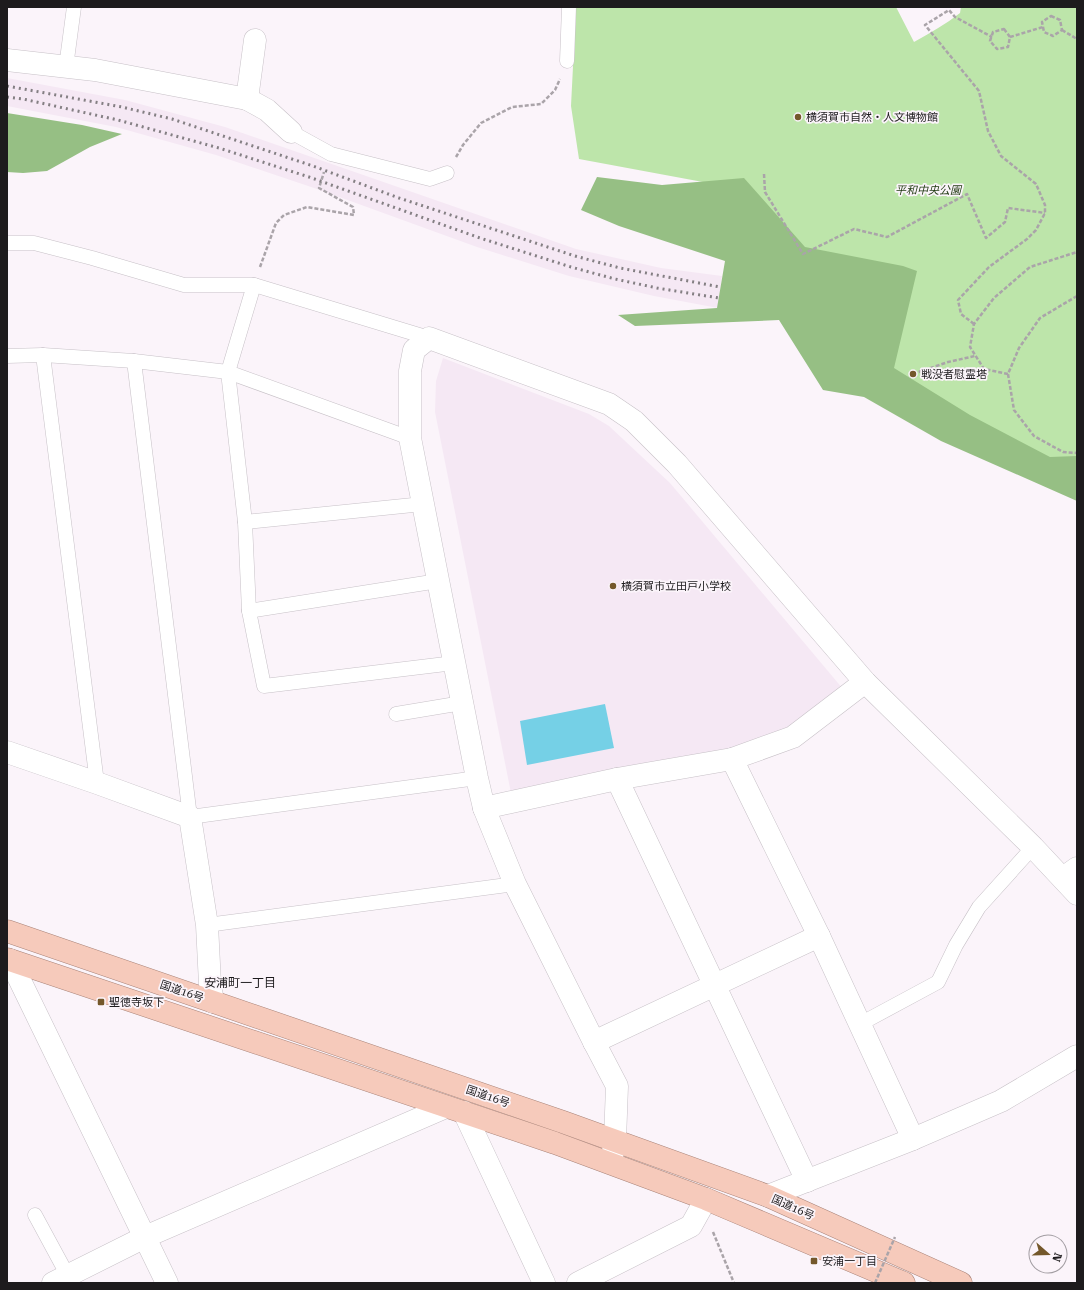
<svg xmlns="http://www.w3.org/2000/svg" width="1084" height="1290" font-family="'Roboto Serif','Noto Sans JP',serif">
	<rect width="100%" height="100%" fill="#fbf4fa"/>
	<g fill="#f5e8f4">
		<path d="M 7,78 L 125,100 L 225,127 L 576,249 L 661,268 L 722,276 L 718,308 L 654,296 L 569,276 L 477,247 L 320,190 L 216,155 L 116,127 L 7,106 Z"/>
		<path d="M 443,358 L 589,414 L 609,426 L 670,483 L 843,689 L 780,736 L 724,754 L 511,793 L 435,412 L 436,381 Z"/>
	</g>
	<path fill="#bde5aa" d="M 576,7 L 896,7 L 914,42 C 930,33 946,24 960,13 L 961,7 L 1077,7 L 1077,476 L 927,413 L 746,190 L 579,159 L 571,106 Z"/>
	<g fill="#96bf84">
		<path d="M 7,113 L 82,125 L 122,134 L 90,147 L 47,171 L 23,173 L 7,172 Z"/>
		<path d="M 597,177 L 662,185 L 744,178 L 805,247 L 903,266 L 917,271 L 894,368 L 970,415 L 1050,457 L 1077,456 L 1077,501 L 941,441 L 864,397 L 823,390 L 779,320 L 635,326 L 618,315 L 717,308 L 725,261 L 619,226 L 581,210 Z"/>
	</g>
	<path fill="#75d0e6" d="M 605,704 L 614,748 L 527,765 L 520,721 Z"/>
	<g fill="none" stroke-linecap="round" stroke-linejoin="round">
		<defs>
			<g id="service">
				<path d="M 567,61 L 569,7"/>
				<path d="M 66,67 L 74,7"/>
				<path d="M 291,132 L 331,154 L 430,179 L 447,173"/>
				<path d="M 7,243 L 34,243 L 92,258 L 184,285 L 254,285 L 429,338"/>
				<path d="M 254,285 L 228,372 L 245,522 L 249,611 L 264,686 L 454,663"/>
				<path d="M 43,355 L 97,783"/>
				<path d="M 7,356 L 43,355 L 134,361 L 228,372 L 410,438"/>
				<path d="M 134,361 L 190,817 L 477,778"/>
				<path d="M 245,522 L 423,504"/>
				<path d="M 249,611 L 438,581"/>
				<path d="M 396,714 L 462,703"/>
				<path d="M 207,925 L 515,884"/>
				<path d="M 860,1024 L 938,982 L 956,945 L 979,907 L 1033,847"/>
				<path d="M 35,1215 L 68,1276"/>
			</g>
			<g id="minor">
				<path d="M 7,60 L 95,70 L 247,99 L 267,110 L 291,132"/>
				<path d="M 247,99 L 255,40"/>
				<path d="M 7,752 L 97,783 L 190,817 L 207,925 L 210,984 L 213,1002"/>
				<path d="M 732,759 L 819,936 L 913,1139"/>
				<path d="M 617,779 L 807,1181"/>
				<path d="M 484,808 L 617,779 L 732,759 L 793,737 L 865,682"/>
				<path d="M 1063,878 L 1077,868"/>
				<path d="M 10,960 L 167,1283"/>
				<path d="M 594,1042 L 819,936"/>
				<path d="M 464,1112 L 544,1283"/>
				<path d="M 768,1196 L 913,1139 L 1001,1101 L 1077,1056"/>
				<path d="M 53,1283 L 145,1237 L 446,1107"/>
				<path d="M 578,1283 L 691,1226 L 706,1199"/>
			</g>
			<path id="tertiary" d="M 611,1163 L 615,1140 L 617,1086 L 594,1042 L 515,884 L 484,808 L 477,778 L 410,438 L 410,371 L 414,350 L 429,338 L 609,404 L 634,421 L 677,464 L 865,682 L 1033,847 L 1077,894"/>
			<g id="trunk">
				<path d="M 7,931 L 563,1122 L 768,1196 L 961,1283"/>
				<path d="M 7,959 L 555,1143 L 706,1199 L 904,1283"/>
			</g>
		</defs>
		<use href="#service" stroke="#c7c1c7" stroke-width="15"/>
		<use href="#minor" stroke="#c7c1c7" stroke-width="23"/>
		<use href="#tertiary" stroke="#c7c1c7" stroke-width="23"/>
		<use href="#trunk" stroke="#a98479" stroke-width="23"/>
		<g stroke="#aaa4a9" stroke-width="2.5" stroke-dasharray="4 2" stroke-linecap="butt">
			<path d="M 1051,16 L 1060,20 L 1062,30 L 1053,36 L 1044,32 L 1042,22 Z"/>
			<path d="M 1004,29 L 1010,37 L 1008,47 L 997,49 L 990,41 L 993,32 Z"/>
			<path d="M 1062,30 L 1077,39"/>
			<path d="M 1010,37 L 1043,27"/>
			<path d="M 456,157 L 463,145 L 481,123 L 512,107 L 541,104 L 555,90 L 560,79"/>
			<path d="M 764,174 L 765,192 L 803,254 L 854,229 L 887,237 L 967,194 L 986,238 L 1005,222 L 1008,208 L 1045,213"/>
			<path d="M 260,267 L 276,223 L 284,215 L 307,207 L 354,215 L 353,207 L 319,188 L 324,172"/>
			<path d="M 1077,296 L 1040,318 L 1019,348 L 1008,374 L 1014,410 L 1034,436 L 1063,452 L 1077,453"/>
			<path d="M 974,324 L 961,314 L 958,300 L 989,267 L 1027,239 L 1036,230 L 1045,213 L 1045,205 L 1036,184 L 1001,156 L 988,131 L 979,91 L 925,25 L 949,10 L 955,17 L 992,37"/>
			<path d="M 913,374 L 948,362 L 975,356"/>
			<path d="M 1008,374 L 984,369 L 970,347 L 974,324 L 994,298 L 1030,267 L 1077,252"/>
			<path d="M 713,1232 L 734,1283"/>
		</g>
		<use href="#service" stroke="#fff" stroke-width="14"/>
		<use href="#minor" stroke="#fff" stroke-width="22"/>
		<use href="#tertiary" stroke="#fff" stroke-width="22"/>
		<use href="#trunk" stroke="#f6cabb" stroke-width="22"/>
		<g stroke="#847f83" stroke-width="3" stroke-dasharray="2 4" stroke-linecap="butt">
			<path d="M 7,86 L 122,107 L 172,119 L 313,166 L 399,198 L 575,256 L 620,268 L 720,287"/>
			<path d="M 7,97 L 23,99 L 118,120 L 219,148 L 309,177 L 480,238 L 571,267 L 615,279 L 657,288 L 719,298"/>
		</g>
		<path stroke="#aaa4a9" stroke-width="2.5" stroke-dasharray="4 2" stroke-linecap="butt" d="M 875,1283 L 895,1237"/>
	</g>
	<g fill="#74582b" stroke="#fbf4fa" stroke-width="1.5">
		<circle cx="798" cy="117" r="4"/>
		<circle cx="913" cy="374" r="4"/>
		<circle cx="613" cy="586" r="4"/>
		<rect x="97" y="998" width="8" height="8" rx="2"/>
		<rect x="810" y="1257" width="8" height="8" rx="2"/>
	</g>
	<g text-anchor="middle" stroke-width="3.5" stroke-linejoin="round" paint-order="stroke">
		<g font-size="11" fill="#1d1b1d" stroke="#fbf4fa" text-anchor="start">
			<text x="806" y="121">横須賀市自然・人文博物館</text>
			<text x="921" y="378">戦没者慰霊塔</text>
			<text x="621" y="590">横須賀市立田戸小学校</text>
			<text x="109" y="1006">聖徳寺坂下</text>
			<text x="822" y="1265">安浦一丁目</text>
		</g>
		<g font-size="11" font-style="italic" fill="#1f3910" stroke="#fbf4fa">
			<text x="928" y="194">平和中央公園</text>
		</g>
		<g font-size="11" fill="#1d1b1d" stroke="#fbf4fa">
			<text transform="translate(182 991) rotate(19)" y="4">国道16号</text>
			<text transform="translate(488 1096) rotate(19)" y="4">国道16号</text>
			<text transform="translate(793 1207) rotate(24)" y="4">国道16号</text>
		</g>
		<g font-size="12" fill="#1d1b1d" stroke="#fbf4fa">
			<text x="240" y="987">安浦町一丁目</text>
		</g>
	</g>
	<rect width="1084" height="1290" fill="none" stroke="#1d1b1d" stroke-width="16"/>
	<g transform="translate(1048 1254) rotate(110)"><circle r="19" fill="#fbf4fa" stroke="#a29da2"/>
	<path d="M0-3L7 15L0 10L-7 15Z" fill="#74582b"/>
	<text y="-6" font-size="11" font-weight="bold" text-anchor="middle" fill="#1d1b1d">N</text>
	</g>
</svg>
